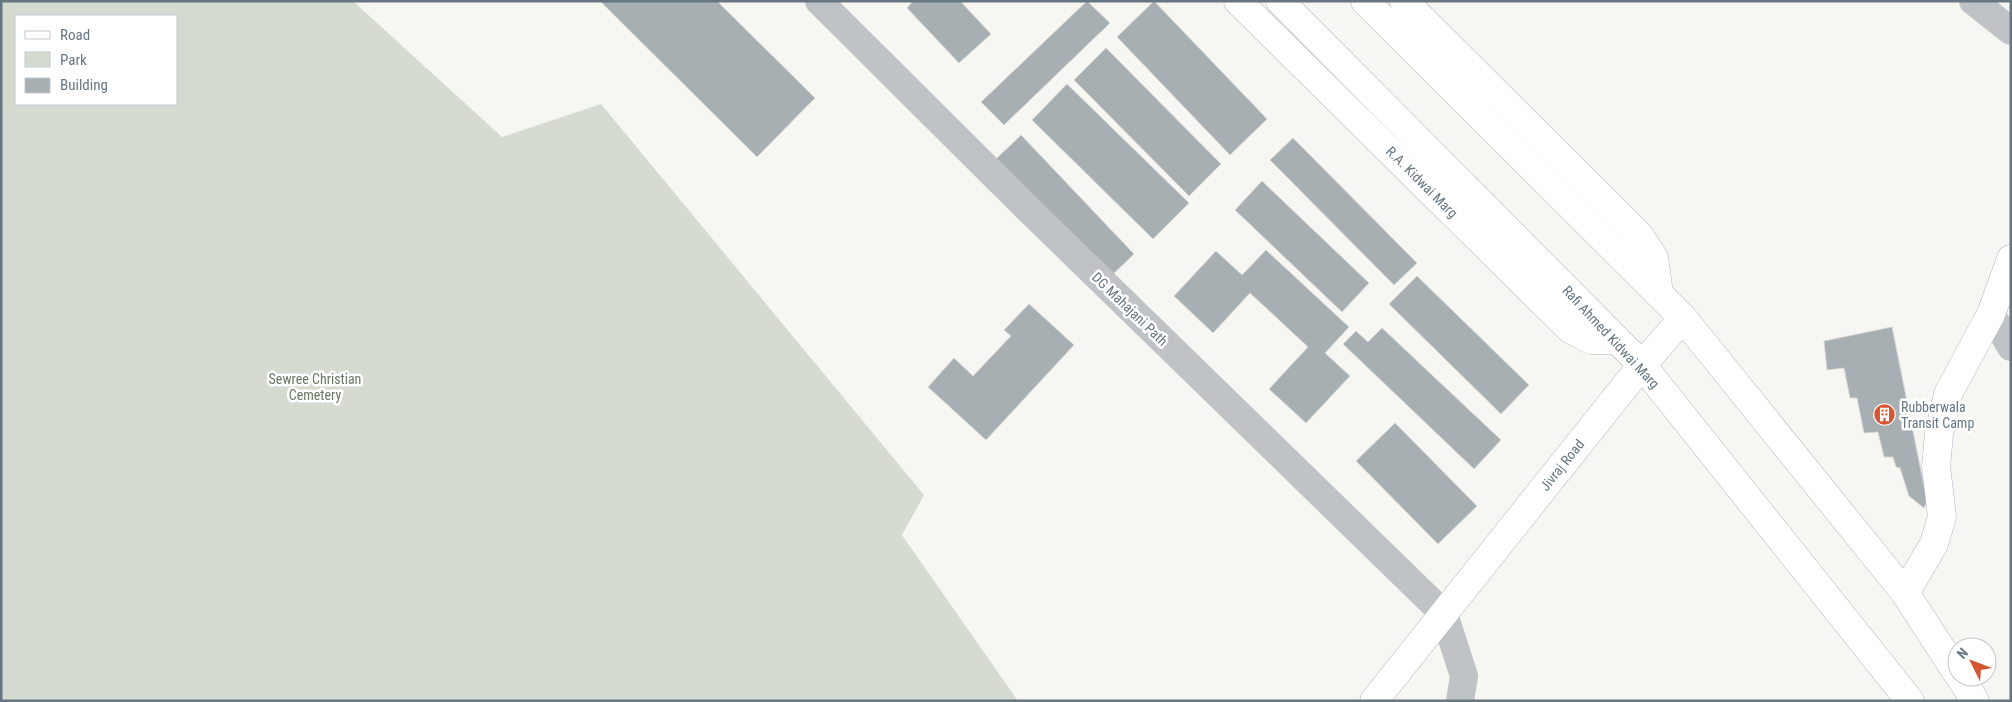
<svg xmlns="http://www.w3.org/2000/svg" width="2012" height="702" font-family="'Roboto Condensed',sans-serif">
	<rect width="100%" height="100%" fill="#f6f6f3"/>
	<path fill="#d6dbd2" fill-rule="evenodd" d="M 1,1 L 353,1 L 502,137 L 601,104 L 924,495 L 902,535 L 1018,701 L 1,701 ZM 16,16 L 176,16 L 176,104 L 16,104 Z"/>
	<g fill="#a7afb3" stroke="#d7d7d5">
		<path d="M 600,1 L 717,1 L 815,98 L 757,157 Z"/>
		<path d="M 913,1 L 960,1 L 991,34 L 959,63 L 907,8 Z"/>
		<path d="M 1087,1 L 1110,23 L 1004,125 L 981,102 Z"/>
		<path d="M 1154,1 L 1267,119 L 1230,155 L 1117,37 Z"/>
		<path d="M 1106,48 L 1221,164 L 1189,196 L 1074,80 Z"/>
		<path d="M 1067,84 L 1189,203 L 1153,239 L 1032,120 Z"/>
		<path d="M 1021,135 L 1134,254 L 1108,279 L 995,160 Z"/>
		<path d="M 1293,138 L 1417,263 L 1394,285 L 1270,160 Z"/>
		<path d="M 1262,181 L 1369,283 L 1342,312 L 1235,210 Z"/>
		<path d="M 1266,250 L 1349,327 L 1325,353 L 1350,376 L 1306,423 L 1269,389 L 1308,347 L 1250,293 L 1213,333 L 1174,296 L 1216,251 L 1242,275 Z"/>
		<path d="M 1417,276 L 1529,385 L 1501,414 L 1389,304 Z"/>
		<path d="M 1029,304 L 1074,345 L 986,440 L 928,387 L 954,358 L 973,376 L 1011,336 L 1004,330 Z"/>
		<path d="M 1892,327 L 1927,501 L 1924,508 L 1909,496 L 1900,468 L 1896,467 L 1893,457 L 1884,457 L 1878,432 L 1864,433 L 1857,398 L 1850,398 L 1844,368 L 1827,370 L 1824,341 Z"/>
		<path d="M 1382,328 L 1501,440 L 1474,469 L 1343,344 L 1356,331 L 1368,342 Z"/>
		<path d="M 1395,423 L 1477,506 L 1438,544 L 1356,461 Z"/>
	</g>
	<g fill="none" stroke-linecap="round" stroke-linejoin="round">
		<defs>
			<g id="secondary">
				<path d="M 1238,1 L 1570,329 L 1591,340 L 1617,340"/>
				<path d="M 1404,1 L 1639,235 L 1654,258 L 1659,294"/>
				<path d="M 1905,593 L 1934,544 L 1942,517 L 1936,466 L 1939,434 L 1948,394 L 1991,314 L 2011,259"/>
				<path d="M 1374,701 L 1642,365 L 1683,318"/>
			</g>
			<g id="primary">
				<path d="M 1280,1 L 1642,365 L 1910,701"/>
				<path d="M 1365,1 L 1683,318 L 1905,593 L 1957,673"/>
				<path d="M 1960,677 L 1975,701"/>
			</g>
		</defs>
		<use href="#secondary" stroke="#b2b7bb" stroke-width="29"/>
		<use href="#primary" stroke="#b3b7ba" stroke-width="29"/>
		<g stroke="#bfc3c6" stroke-width="28">
			<path d="M 819,1 L 1025,206 L 1444,614 L 1464,676 L 1460,701"/>
			<path d="M 1973,1 L 2011,31"/>
			<path d="M 1991,314 L 2011,347"/>
		</g>
		<use href="#secondary" stroke="#fff" stroke-width="28"/>
		<use href="#primary" stroke="#fff" stroke-width="28"/>
	</g>
	<defs>
		<symbol id="building-disc" viewBox="-11 -11 22 22"><circle r="9.5" fill="#d65532" stroke="#fff"/><path d="M-4-6H4V6H1V3H-1V6H-4ZM-2.5-4.3h1.7v1.8h-1.7ZM.8-4.3h1.7v1.8H.8ZM-2.5-1h1.7V.8h-1.7ZM.8-1h1.7V.8H.8Z" fill="#fff"/></symbol>
	</defs>
	<g fill-rule="evenodd">
		<use href="#building-disc" x="1872" y="402" width="25" height="25"/>
	</g>
	<g text-anchor="middle" stroke-width="5" stroke-linejoin="round" paint-order="stroke">
		<g font-size="14" fill="#677782" stroke="#fff">
			<text transform="translate(1422 182) rotate(45)" y="5">R.A. Kidwai Marg</text>
			<text transform="translate(1130 309) rotate(44)" y="5">DG Mahajani Path</text>
			<text transform="translate(1611 337) rotate(47)" y="5">Rafi Ahmed Kidwai Marg</text>
			<text transform="translate(1562 465) rotate(-51)" y="5">Jivraj Road</text>
		</g>
		<g font-size="14" fill="#6a7965" stroke="#fff">
			<text x="315" y="384">Sewree Christian<tspan x="315" dy="16">Cemetery</tspan></text>
		</g>
		<g font-size="14" fill="#677782" stroke="#fff" text-anchor="start">
			<text x="1901" y="412">Rubberwala<tspan x="1901" dy="16">Transit Camp</tspan></text>
		</g>
	</g>
	<rect width="2012" height="702" fill="none" stroke="#677782" stroke-width="5"/>
	<rect x="15" y="15" width="162" height="90" fill="#ffffff" stroke="#c2c9cd"/>
	<rect x="25" y="31" width="25" height="8" fill="#ffffff" stroke="#c2c9cd"/>
	<text x="60" y="40" font-size="15" fill="#677782">Road</text>
	<rect x="25" y="52" width="25" height="15" fill="#d6dbd2" stroke="#c2c9cd"/>
	<text x="60" y="65" font-size="15" fill="#677782">Park</text>
	<rect x="25" y="78" width="25" height="15" fill="#a7afb3" stroke="#c2c9cd"/>
	<text x="60" y="90" font-size="15" fill="#677782">Building</text>
	<g transform="translate(1972 662) rotate(312)"><circle r="24" fill="#ffffff" stroke="#c2c9cd"/>
	<path d="M0-4L9 19L0 12L-9 19Z" fill="#d65532"/>
	<text y="-8" font-size="14" font-weight="bold" text-anchor="middle" fill="#677782">N</text>
	</g>
</svg>
